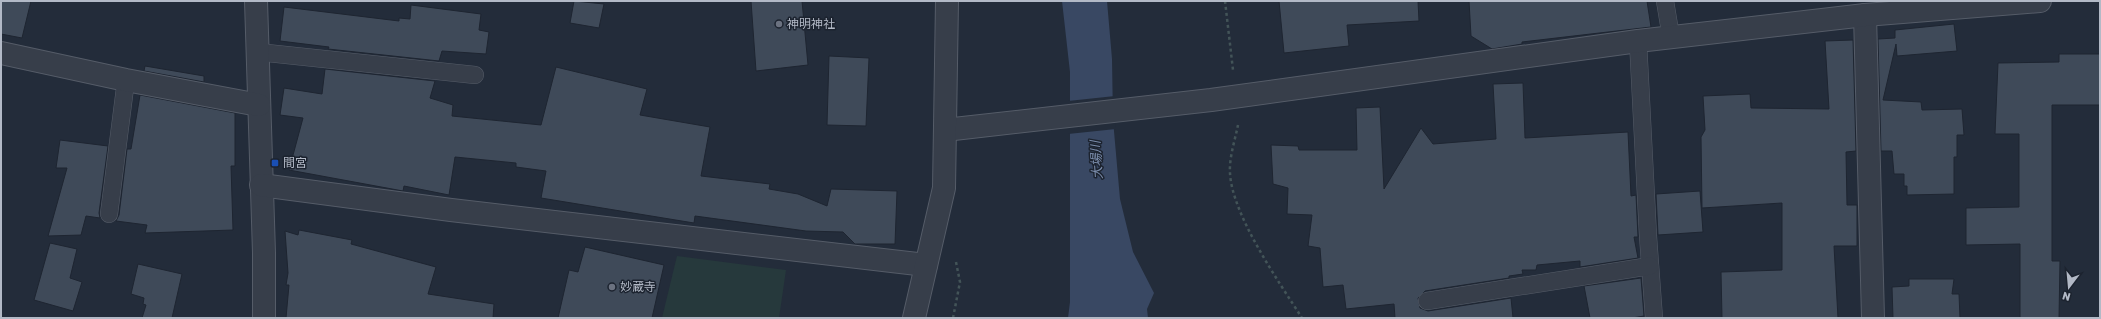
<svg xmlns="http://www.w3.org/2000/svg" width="2101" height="319" font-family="Rubik,'Noto Sans JP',sans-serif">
	<rect width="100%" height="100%" fill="#232c3a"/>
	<path fill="#26393c" d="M 677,256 L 786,270 L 779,318 L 662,318 Z"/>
	<path fill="#394863" d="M 1062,1 L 1107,1 L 1112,59 L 1113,120 L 1120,199 L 1133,252 L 1154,293 L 1147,309 L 1148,318 L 1068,318 L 1070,302 L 1070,72 Z"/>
	<path fill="#232c3a" d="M 1115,96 L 1116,129 L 1068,134 L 1068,101 Z"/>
	<g fill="#3f4a59" stroke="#1e2531">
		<path d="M 1,1 L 31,1 L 22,38 L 1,34 Z"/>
		<path d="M 574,1 L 604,4 L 599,28 L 570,23 Z"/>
		<path d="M 751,1 L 802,1 L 808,65 L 756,71 Z"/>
		<path d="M 1279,1 L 1418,1 L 1419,21 L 1347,25 L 1349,46 L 1284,53 Z"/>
		<path d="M 1469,1 L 1647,1 L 1651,27 L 1522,42 L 1522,44 L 1492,49 L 1471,36 Z"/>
		<path d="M 411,5 L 481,14 L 479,30 L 489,32 L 486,54 L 442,51 L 439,61 L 328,49 L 329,47 L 280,41 L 284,7 L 399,21 L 399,18 L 410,19 Z"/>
		<path d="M 1954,24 L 1957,51 L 1897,56 L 1896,44 L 1883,100 L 1921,102 L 1922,110 L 1962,109 L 1964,135 L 1957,135 L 1957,157 L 1954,157 L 1954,194 L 1907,195 L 1907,186 L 1904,186 L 1904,174 L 1894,174 L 1892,151 L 1881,151 L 1878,39 L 1895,38 L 1895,30 Z"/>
		<path d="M 1853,40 L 1856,151 L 1846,152 L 1847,205 L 1857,205 L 1857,246 L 1834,246 L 1838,318 L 1722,318 L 1721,272 L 1782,270 L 1782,203 L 1702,208 L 1701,137 L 1705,130 L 1703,96 L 1750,94 L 1751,108 L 1829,109 L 1825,41 Z"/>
		<path d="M 2059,54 L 2100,54 L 2100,105 L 2052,105 L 2052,261 L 2060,261 L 2059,318 L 2020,318 L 2020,244 L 1966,245 L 1966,208 L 2019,207 L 2019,134 L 1995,134 L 1998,63 L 2059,62 Z"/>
		<path d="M 829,56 L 869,58 L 866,126 L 827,125 Z"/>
		<path d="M 145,66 L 204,76 L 204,82 L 144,71 Z"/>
		<path d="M 556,67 L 647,89 L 640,115 L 710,127 L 701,176 L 770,184 L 769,189 L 798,194 L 827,206 L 831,189 L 897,191 L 895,244 L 855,244 L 843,232 L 806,231 L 695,216 L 694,223 L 541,198 L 546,171 L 516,167 L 516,163 L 455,157 L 449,195 L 404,186 L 403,191 L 289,170 L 303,118 L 280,115 L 284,88 L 322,94 L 325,69 L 435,81 L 430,98 L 453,105 L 452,116 L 541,125 Z"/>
		<path d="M 1523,83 L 1525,138 L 1628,132 L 1631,196 L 1636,195 L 1638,237 L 1634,237 L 1638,258 L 1580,267 L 1580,261 L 1537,265 L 1536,270 L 1522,270 L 1523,274 L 1509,276 L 1509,278 L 1425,291 L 1418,298 L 1420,308 L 1428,311 L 1511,298 L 1513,318 L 1395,318 L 1394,304 L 1346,309 L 1343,285 L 1323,287 L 1320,248 L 1308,246 L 1312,215 L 1287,214 L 1288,188 L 1273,184 L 1271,145 L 1298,146 L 1299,150 L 1357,150 L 1356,108 L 1380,107 L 1384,189 L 1421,128 L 1433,144 L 1496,139 L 1493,84 Z"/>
		<path d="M 140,95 L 235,113 L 235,166 L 231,166 L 233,230 L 145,233 L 147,225 L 116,221 L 119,215 L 127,149 L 131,149 Z"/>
		<path d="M 60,140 L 108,146 L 99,213 L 100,218 L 86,216 L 81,235 L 48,236 L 67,168 L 56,168 Z"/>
		<path d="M 1700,191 L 1703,232 L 1658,235 L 1656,194 Z"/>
		<path d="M 299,230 L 352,240 L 351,244 L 436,267 L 428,294 L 494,304 L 493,318 L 286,318 L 289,285 L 286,285 L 288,273 L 285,231 L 298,235 Z"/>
		<path d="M 50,243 L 77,249 L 70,278 L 82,282 L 73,311 L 34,300 Z"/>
		<path d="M 585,247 L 664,265 L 652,318 L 558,318 L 569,270 L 578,272 Z"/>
		<path d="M 138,264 L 182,274 L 172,318 L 142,318 L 146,305 L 143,304 L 144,298 L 131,294 Z"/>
		<path d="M 1641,278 L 1644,316 L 1632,318 L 1590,318 L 1584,286 Z"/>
		<path d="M 1909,279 L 1954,279 L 1952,294 L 1959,294 L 1960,318 L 1893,318 L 1892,287 L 1909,286 Z"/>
	</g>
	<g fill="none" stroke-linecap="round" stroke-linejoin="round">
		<defs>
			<g id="service">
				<path d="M 1665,1 L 1671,37"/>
				<path d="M 1638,41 L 1648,236 L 1654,318"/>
				<path d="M 258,52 L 475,75"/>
				<path d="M 109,214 L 126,80"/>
				<path d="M 1427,301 L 1650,266"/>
			</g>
			<g id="minor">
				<path d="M 256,1 L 264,253 L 264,318"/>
				<path d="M 1865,15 L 1873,318"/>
				<path d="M 1,53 L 126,80 L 259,105"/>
				<path d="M 945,130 L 1211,100 L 1638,41 L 1865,15 L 2040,1"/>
				<path d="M 261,185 L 451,210 L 926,265"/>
				<path d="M 914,318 L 944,188 L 947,1"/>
			</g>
		</defs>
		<use href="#service" stroke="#555c68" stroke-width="18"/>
		<use href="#minor" stroke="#555c68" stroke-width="24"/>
		<g stroke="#435458" stroke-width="2.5" stroke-dasharray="3 3" stroke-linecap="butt">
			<path d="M 1225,1 L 1233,70"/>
			<path d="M 1238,125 C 1235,140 1229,158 1230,173 C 1232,215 1279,282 1302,318"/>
			<path d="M 953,318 L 960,282 L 956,262"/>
		</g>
		<use href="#service" stroke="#373e4a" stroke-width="17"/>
		<use href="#minor" stroke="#373e4a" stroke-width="22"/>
	</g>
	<g fill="#6b7280" stroke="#1c232f" stroke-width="1.5">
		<circle cx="779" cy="24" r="4"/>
		<circle cx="612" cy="287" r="4"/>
	</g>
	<rect fill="#1a4fb4" stroke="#1c232f" stroke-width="1.5" x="271" y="159" width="8" height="8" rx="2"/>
	<g text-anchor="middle" stroke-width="3" stroke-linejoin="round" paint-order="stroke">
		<g font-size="12" fill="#b2b9c6" stroke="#1c232f" text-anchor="start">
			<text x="787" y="28">神明神社</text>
			<text x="283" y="167">間宮</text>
			<text x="620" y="291">妙蔵寺</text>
		</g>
		<g font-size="13" font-style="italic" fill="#7c8ead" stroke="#1c232f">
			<text transform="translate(1096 160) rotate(-94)" y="5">大場川</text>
		</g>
	</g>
	<rect width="2101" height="319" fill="none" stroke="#b2b9c6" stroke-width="4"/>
	<g transform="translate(2069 287) rotate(196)" stroke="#1c232f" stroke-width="3" paint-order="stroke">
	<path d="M0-3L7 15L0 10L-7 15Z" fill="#b2b9c6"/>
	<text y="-6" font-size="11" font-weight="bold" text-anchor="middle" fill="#b2b9c6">N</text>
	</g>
</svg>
